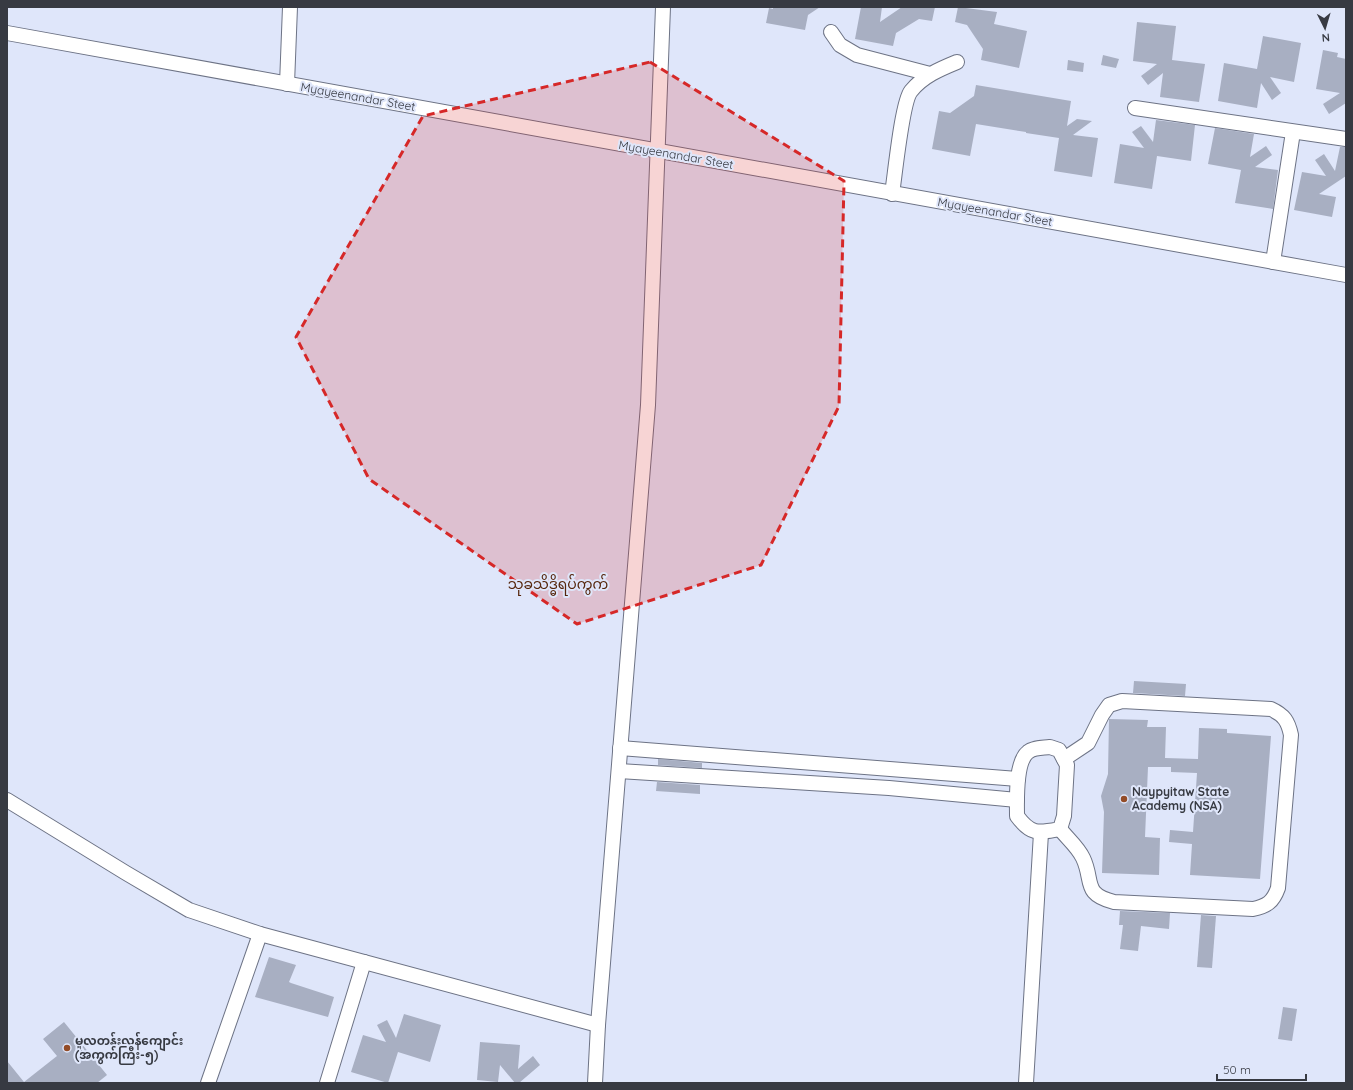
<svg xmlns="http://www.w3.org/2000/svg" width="1353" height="1090" font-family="Quicksand,'Noto Sans Myanmar',sans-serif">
	<rect width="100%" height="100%" fill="#dfe6fa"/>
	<g fill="#a8afc2">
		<path d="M 773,7 L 820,7 L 808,15 L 805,30 L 766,23 L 769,8 L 773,9 Z"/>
		<path d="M 861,7 L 882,7 L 880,22 L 902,7 L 935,7 L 932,21 L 919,19 L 896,33 L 893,46 L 855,39 Z"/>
		<path d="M 958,7 L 997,12 L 994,24 L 1027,31 L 1019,68 L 981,60 L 983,49 L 967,25 L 955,22 Z"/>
		<path d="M 1137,22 L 1176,26 L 1172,60 L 1205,64 L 1199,102 L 1160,97 L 1163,73 L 1148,85 L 1141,76 L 1157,64 L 1133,61 Z"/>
		<path d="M 1263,36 L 1301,43 L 1294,82 L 1270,77 L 1281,93 L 1272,100 L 1261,83 L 1257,108 L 1218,101 L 1224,63 L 1257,69 Z"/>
		<path d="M 1323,50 L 1338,53 L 1337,57 L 1346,59 L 1346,103 L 1329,114 L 1323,104 L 1340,93 L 1316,89 Z"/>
		<path d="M 1103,55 L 1119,59 L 1116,68 L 1101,65 Z"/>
		<path d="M 1068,60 L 1084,63 L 1083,72 L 1067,70 Z"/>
		<path d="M 976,85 L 1071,101 L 1067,126 L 1077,119 L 1092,121 L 1073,135 L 1098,138 L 1092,177 L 1054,171 L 1059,138 L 1026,133 L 1026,132 L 976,124 L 970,156 L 932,149 L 939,111 L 950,113 L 974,96 Z"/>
		<path d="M 1156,120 L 1195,125 L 1191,161 L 1157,156 L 1152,189 L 1114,183 L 1120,144 L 1144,148 L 1132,132 L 1141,126 L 1153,142 Z"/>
		<path d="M 1215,128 L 1254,134 L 1250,157 L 1266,146 L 1272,155 L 1255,167 L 1278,170 L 1273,209 L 1235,203 L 1241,170 L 1208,164 Z"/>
		<path d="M 1340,147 L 1346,147 L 1346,176 L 1319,194 L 1336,197 L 1332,217 L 1294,210 L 1302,172 L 1326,176 L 1315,160 L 1324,154 L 1335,171 Z"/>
		<path d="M 1134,681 L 1186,684 L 1185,696 L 1133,693 Z"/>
		<path d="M 1109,719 L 1148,720 L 1147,727 L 1166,727 L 1165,758 L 1198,759 L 1199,728 L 1227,729 L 1227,733 L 1271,736 L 1260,879 L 1190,875 L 1192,844 L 1169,842 L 1170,830 L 1193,832 L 1197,773 L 1171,772 L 1171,767 L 1148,767 L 1145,837 L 1160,838 L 1159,875 L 1102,873 L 1104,812 L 1101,796 L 1108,774 Z"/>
		<path d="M 658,759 L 702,763 L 702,768 L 658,765 Z"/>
		<path d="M 657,782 L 700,785 L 700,794 L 656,791 Z"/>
		<path d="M 1120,911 L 1170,913 L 1169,929 L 1141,926 L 1138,951 L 1120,949 L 1123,925 L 1119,925 Z"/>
		<path d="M 1201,915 L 1216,916 L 1212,968 L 1197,967 Z"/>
		<path d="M 269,957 L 296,965 L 289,982 L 291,983 L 334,997 L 328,1017 L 255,997 Z"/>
		<path d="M 1283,1007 L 1297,1009 L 1292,1041 L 1278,1039 Z"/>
		<path d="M 404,1014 L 441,1025 L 430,1062 L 398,1052 L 388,1083 L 351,1072 L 363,1035 L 386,1042 L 377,1025 L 387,1020 L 396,1038 Z"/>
		<path d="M 64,1022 L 107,1075 L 97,1083 L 7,1083 L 7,1061 L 24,1082 L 57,1056 L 43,1039 Z"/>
		<path d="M 480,1042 L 520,1045 L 518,1069 L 533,1056 L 540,1065 L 519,1083 L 515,1083 L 500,1065 L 498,1082 L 477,1080 Z"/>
	</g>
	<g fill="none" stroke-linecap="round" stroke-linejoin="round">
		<defs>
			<g id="minor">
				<path d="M 831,32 L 840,45 L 857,55 L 930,74"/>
				<path d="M 7,33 L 1346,275"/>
				<path d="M 287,84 L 290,7"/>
				<path d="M 1135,108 L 1346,139"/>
				<path d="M 892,194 C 895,175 902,102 911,91 C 923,76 940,69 957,62"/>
				<path d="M 1273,262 L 1293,132"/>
				<path d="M 1050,747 L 1059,750 L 1067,765 L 1064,816 L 1060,829 C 1038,833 1031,835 1017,816 C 1017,801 1015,762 1028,752 C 1034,747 1043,748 1050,747 Z"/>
				<path d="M 620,748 L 1018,779"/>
				<path d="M 619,771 L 889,788 L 1017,800"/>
				<path d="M 7,800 L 126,873 L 189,910 L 260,934 L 598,1025"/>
				<path d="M 1060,829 C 1067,838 1078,847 1083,858 C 1094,881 1082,894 1114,902 L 1253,909 C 1267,906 1273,902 1278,888 L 1291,735 C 1288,721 1284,715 1271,709 L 1122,701 L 1109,705 L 1102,715 L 1088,743 L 1064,759"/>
				<path d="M 208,1083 L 260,934"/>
				<path d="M 327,1083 L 364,962"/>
				<path d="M 595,1083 L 598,1025 L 648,405 L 663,7"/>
				<path d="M 1026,1083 L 1041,833"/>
			</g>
		</defs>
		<use href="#minor" stroke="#6d7385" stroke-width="16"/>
		<use href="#minor" stroke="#fff" stroke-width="14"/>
	</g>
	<path fill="#d62828" fill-opacity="0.2" stroke="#d62828" stroke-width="3" stroke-dasharray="8 5" stroke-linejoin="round" d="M 650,62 L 844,181 L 839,406 L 761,565 L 577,624 L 369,479 L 296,337 L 423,116 Z"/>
	<g fill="#934c27" stroke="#dfe6fa" stroke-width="1.5">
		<circle cx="1124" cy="799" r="4"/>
		<circle cx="67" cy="1048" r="4"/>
	</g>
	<g text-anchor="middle" stroke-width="4" stroke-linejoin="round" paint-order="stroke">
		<g font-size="12" fill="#373a42" stroke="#dfe6fa">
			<text transform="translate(358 97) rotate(10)" y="4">Myayeenandar Steet</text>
			<text transform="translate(676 155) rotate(10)" y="4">Myayeenandar Steet</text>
			<text transform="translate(995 212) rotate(10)" y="4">Myayeenandar Steet</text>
		</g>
		<g font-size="12" font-weight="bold" fill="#373a42" stroke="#dfe6fa" text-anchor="start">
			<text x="1132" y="796">Naypyitaw State<tspan x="1132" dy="14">Academy (NSA)</tspan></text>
			<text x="75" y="1045">မူလတန်းလွန်ကျောင်း<tspan x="75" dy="14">(အကွက်ကြီး-၅)</tspan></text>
		</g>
		<g font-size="14" fill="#56260c" stroke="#dfe6fa">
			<text x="558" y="589">သုခသိဒ္ဓိရပ်ကွက်</text>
		</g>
	</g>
	<rect width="1353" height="1090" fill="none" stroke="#373a42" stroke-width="16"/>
	<g transform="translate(1325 28) rotate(175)" stroke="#dfe6fa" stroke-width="3" paint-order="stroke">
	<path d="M0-3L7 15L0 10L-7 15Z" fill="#373a42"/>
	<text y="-6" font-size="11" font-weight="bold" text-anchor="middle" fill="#373a42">N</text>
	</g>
	<path d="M1217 1074v6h89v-6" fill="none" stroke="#373a42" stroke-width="2"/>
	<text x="1223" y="1074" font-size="12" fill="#373a42" stroke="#dfe6fa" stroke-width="3" paint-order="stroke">50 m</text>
</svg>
